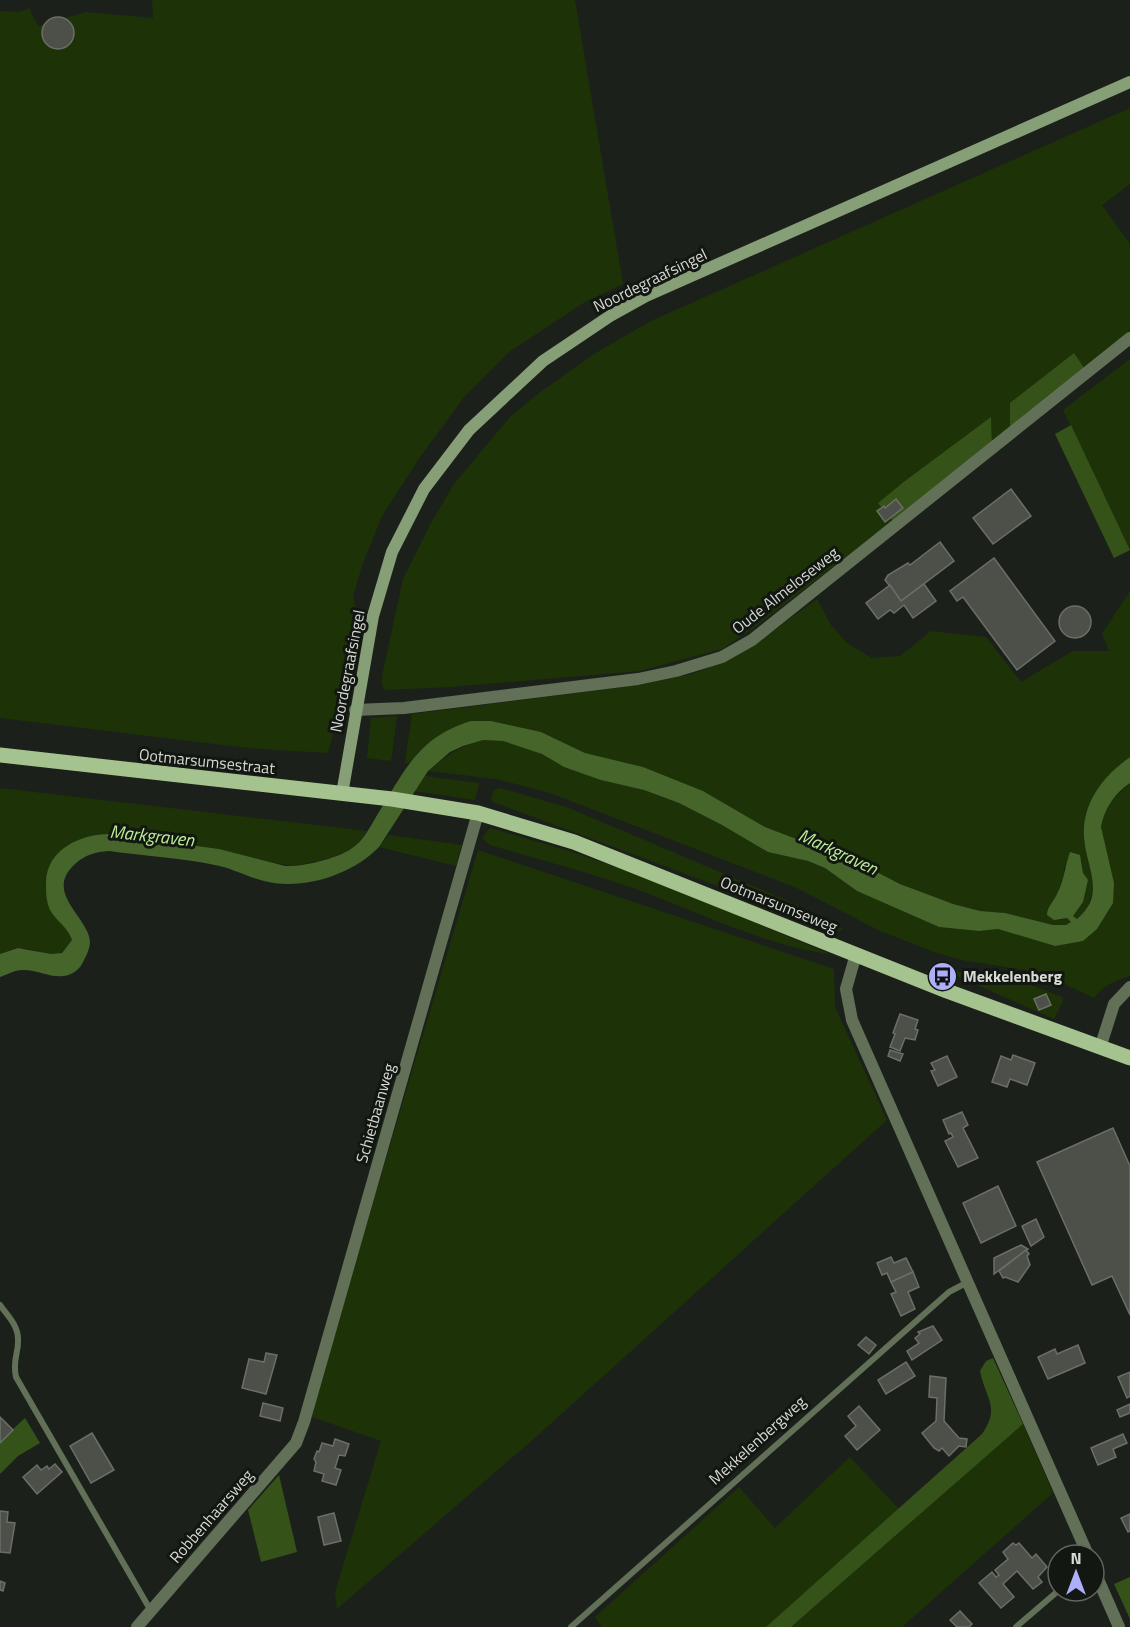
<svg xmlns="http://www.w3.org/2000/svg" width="1130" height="1627" font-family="'Titillium Web',sans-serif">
	<rect width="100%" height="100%" fill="#1c201a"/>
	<g fill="#1d3307">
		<path d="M 152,0 L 575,0 L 623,284 L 585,302 L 509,352 L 464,397 L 418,460 L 382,516 L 362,566 L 353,596 L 355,605 L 334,729 L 328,753 L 248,748 L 0,718 L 0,11 L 20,12 L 29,8 L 38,26 L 86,12 L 153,18 Z"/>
		<path d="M 1130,108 L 1130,184 L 1102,205 L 1130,244 L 1130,340 L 1087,372 L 1074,353 L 1011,403 L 1010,432 L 992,446 L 991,418 L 893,521 L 756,626 L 722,649 L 639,671 L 451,687 L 385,690 L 382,685 L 382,676 L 403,579 L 431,523 L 454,484 L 510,417 L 539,393 L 594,354 L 651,321 Z"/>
		<path d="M 1130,359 L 1130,550 L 1063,410 Z"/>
		<path d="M 1130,591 L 1130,757 L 1119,765 L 1084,837 L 1094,887 L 1087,909 L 1077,919 L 1073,916 L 1083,902 L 1082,861 L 1064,868 L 1063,878 L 1056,897 L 1060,920 L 1067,918 L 1071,922 L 1066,925 L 1053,925 L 1005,913 L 980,911 L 953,904 L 928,896 L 862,866 L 834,850 L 791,837 L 765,827 L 703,791 L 643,767 L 585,753 L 541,732 L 491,721 L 420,750 L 409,763 L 405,763 L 412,714 L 639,685 L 692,674 L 724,661 L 751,647 L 817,599 L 831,625 L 848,644 L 872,658 L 900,656 L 931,631 L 986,637 L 1021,682 L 1073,651 L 1109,651 L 1102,634 Z"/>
		<path d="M 397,716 L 391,761 L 367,758 L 371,718 Z"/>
		<path d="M 483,740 L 503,741 L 542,754 L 564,767 L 644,790 L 679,803 L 722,825 L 768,852 L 808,861 L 825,868 L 857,891 L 939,927 L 979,931 L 998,929 L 1055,946 L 1097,929 L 1102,819 L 1110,802 L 1130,783 L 1130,976 C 1114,981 1104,985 1094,998 L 1066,985 L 1025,970 L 961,960 L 937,953 L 880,931 L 797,888 L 550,793 L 496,779 L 428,771 C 447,755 458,747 483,740 Z"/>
		<path d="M 425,776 L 479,783 L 475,800 L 414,791 Z"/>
		<path d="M 0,788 L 367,831 L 355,847 L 344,852 L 328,859 L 293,866 L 263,861 L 219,849 L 110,834 L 56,856 L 66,927 L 72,940 C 58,966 41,948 19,948 C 13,948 6,952 0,954 Z"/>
		<path d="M 500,788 L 569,808 L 788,901 L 843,929 L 838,931 L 493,802 L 491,798 L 494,790 Z"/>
		<path d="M 490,828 L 569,851 L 645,877 L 830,954 C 761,945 696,910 630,887 C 584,871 537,859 490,845 L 482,838 Z"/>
		<path d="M 389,835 L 462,845 L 456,866 L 379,847 Z"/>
		<path d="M 478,850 L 834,969 L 835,1007 L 887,1120 L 537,1436 L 337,1609 L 335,1592 L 381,1441 L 312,1417 L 326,1360 Z"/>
		<path d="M 941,969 L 1026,983 L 1062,997 L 1063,1001 L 1054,1019 Z"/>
		<path d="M 1023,1424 L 1053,1493 L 902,1627 L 791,1627 Z"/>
		<path d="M 850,1457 L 899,1509 L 766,1627 L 602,1627 L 595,1617 L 739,1487 L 775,1528 Z"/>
	</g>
	<g fill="#355319">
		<path d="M 1074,353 L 1087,372 L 1010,432 L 1010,403 Z"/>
		<path d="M 991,417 L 992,446 L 893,521 L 878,503 L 905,481 Z"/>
		<path d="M 1071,425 L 1130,550 L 1114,558 L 1055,434 Z"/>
		<path d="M 993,1358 L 1023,1424 L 791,1627 L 766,1627 L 982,1434 C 1001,1407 985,1398 980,1371 L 986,1361 Z"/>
		<path d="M 25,1418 L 40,1443 L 18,1456 L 0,1474 L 0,1441 Z"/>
		<path d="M 279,1475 L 297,1552 L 261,1562 L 248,1510 Z"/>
		<path d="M 1130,1577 L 1130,1619 L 1114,1584 Z"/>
	</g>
	<path fill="#45652b" d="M 471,721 L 491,721 L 541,732 L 585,753 L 643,767 L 703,791 L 765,827 L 791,837 L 834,850 L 900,884 L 953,904 L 980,911 L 1005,913 L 1053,925 L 1066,925 L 1071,922 L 1067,918 L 1054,920 L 1047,915 C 1047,907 1054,901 1057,894 C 1064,881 1065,866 1070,852 L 1080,855 L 1083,873 L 1088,880 L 1083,902 L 1073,916 L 1077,919 C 1107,894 1086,868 1084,837 C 1082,803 1103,776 1130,757 L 1130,783 C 1115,793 1104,809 1101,827 L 1114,883 L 1113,903 L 1097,929 L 1083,941 L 1055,946 L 998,929 L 979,931 L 939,927 L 857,891 L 825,868 L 808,861 L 768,852 L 722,825 L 679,803 L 644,790 L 601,780 L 564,767 L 542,754 L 503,741 L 483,740 L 463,746 L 450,752 L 428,771 L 379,847 C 352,875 302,891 264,881 C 247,877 232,868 215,865 C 181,858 144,856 109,851 C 96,852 86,854 75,864 C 43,893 89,917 90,942 C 90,947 87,955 84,960 C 82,964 80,968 76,971 C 58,984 41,969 22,970 C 15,970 6,975 0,977 L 0,954 L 18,948 L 51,954 L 62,953 L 72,940 C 68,927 56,921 50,910 C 46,901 46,892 46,882 C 47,849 81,834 110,834 L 219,849 L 285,866 C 303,867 341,858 355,846 C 366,837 372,823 379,812 C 406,768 419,737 471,721 Z"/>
	<g fill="#4c5049" stroke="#6a6f67" stroke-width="1.5">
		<circle cx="58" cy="33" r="16"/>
		<path d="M 1011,489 L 1031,516 L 993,544 L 973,518 Z"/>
		<path d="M 896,499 L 903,508 L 885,522 L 877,511 L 884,506 L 885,508 Z"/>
		<path d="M 940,542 L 954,561 L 901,601 L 885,580 L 888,575 L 908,563 L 910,565 Z"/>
		<path d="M 994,558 L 1055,641 L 1017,670 L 963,597 L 957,601 L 950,591 Z"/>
		<path d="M 924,584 L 936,601 L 913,618 L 904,605 L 894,613 L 890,610 L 878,619 L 866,603 L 890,585 L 901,601 Z"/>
		<circle cx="1075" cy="622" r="16"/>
		<path d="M 1046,994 L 1051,1005 L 1039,1010 L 1034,999 Z"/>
		<path d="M 900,1014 L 918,1020 L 915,1029 L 918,1030 L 915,1040 L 905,1038 L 900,1051 L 890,1047 L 895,1034 L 893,1033 Z"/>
		<path d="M 890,1050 L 903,1054 L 900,1061 L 888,1056 Z"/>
		<path d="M 1013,1055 L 1035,1063 L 1027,1085 L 1010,1079 L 1007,1087 L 992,1082 L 1001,1056 L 1011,1060 Z"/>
		<path d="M 947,1056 L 957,1077 L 938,1086 L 931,1071 L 935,1070 L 931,1063 Z"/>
		<path d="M 962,1112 L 968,1125 L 963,1128 L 978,1158 L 958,1167 L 945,1141 L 953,1137 L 951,1133 L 949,1134 L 943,1120 Z"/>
		<path d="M 1113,1128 L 1130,1166 L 1130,1315 L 1112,1276 L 1092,1285 L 1037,1162 Z"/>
		<path d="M 998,1186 L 1016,1226 L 981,1243 L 963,1203 Z"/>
		<path d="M 1036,1219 L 1044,1237 L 1031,1246 L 1022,1226 Z"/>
		<path d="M 1021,1245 L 1028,1249 L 994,1274 L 994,1258 Z"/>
		<path d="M 1026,1250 L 1029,1254 L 1027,1256 L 1030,1265 L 1018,1282 L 1005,1277 L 1003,1278 L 999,1271 Z"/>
		<path d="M 891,1257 L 894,1263 L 906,1258 L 913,1272 L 891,1282 L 887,1273 L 882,1275 L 877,1263 Z"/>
		<path d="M 913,1272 L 919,1287 L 908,1292 L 915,1309 L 901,1316 L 891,1294 L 896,1292 L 891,1282 Z"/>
		<path d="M 933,1326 L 942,1340 L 912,1360 L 907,1351 L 919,1343 L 915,1338 L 920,1334 L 918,1332 Z"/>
		<path d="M 866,1337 L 876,1345 L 869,1354 L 858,1345 Z"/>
		<path d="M 1078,1345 L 1085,1363 L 1048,1379 L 1038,1357 L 1055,1349 L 1057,1354 Z"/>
		<path d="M 266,1353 L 277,1355 L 266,1394 L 242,1388 L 249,1359 L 264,1362 Z"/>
		<path d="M 906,1362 L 915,1376 L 886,1394 L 878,1380 Z"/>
		<path d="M 1130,1372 L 1130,1396 L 1127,1398 L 1118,1377 Z"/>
		<path d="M 930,1376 L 946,1378 L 944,1421 L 959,1438 L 967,1439 L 966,1447 L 959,1446 L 949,1456 L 942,1448 L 939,1451 L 934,1448 L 922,1433 L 936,1421 L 937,1398 L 929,1397 Z"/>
		<path d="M 263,1403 L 283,1408 L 280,1421 L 260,1416 Z"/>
		<path d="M 1130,1404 L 1130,1413 L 1120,1417 L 1117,1410 Z"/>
		<path d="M 859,1406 L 880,1430 L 857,1450 L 845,1436 L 856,1426 L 848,1416 Z"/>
		<path d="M 0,1417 L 13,1430 L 0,1443 Z"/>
		<path d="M 92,1433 L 114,1470 L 91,1483 L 70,1446 Z"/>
		<path d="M 1123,1434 L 1127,1443 L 1113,1449 L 1116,1457 L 1098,1465 L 1091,1448 Z"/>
		<path d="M 335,1439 L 349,1444 L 345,1456 L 339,1455 L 335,1468 L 341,1470 L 336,1485 L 322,1481 L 324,1474 L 314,1471 L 316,1462 L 314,1459 L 317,1451 L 319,1452 L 322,1443 L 333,1446 Z"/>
		<path d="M 55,1464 L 62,1472 L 37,1494 L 23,1477 L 37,1465 L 41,1470 L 47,1466 L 49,1469 Z"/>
		<path d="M 0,1511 L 8,1512 L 7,1522 L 15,1523 L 10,1553 L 0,1552 Z"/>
		<path d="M 334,1513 L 341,1541 L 324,1545 L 318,1517 Z"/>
		<path d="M 1130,1514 L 1130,1531 L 1128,1532 L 1121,1518 Z"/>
		<path d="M 1013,1543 L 1016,1545 L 1019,1543 L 1032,1558 L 1036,1554 L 1047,1567 L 1038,1577 L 1042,1582 L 1033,1589 L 1017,1571 L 1003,1584 L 1014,1597 L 1001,1608 L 979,1583 L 992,1572 L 996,1577 L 999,1575 L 995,1570 L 1008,1559 L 1003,1552 Z"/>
		<path d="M 0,1581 L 5,1583 L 3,1591 L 0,1590 Z"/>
		<path d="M 960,1611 L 972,1624 L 969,1627 L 957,1627 L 950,1620 Z"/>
	</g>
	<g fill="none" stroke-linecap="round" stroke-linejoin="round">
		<g stroke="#617057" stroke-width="6">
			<path d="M 0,1305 C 7,1315 18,1325 18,1339 C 19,1353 12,1359 16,1377 L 151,1611"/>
			<path d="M 571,1627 L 949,1292 L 968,1282"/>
			<path d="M 1016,1627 L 1058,1591"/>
		</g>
		<g stroke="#617057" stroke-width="12">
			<path d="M 355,710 L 404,708 L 638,679 L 676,671 L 722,657 L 752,640 L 1130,338"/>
			<path d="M 856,954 L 846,989 L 852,1020 L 1088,1555"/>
			<path d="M 1100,1048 L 1114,1004 L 1130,987"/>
			<path d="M 1094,1570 L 1119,1627"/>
			<path d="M 137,1627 L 296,1443 L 304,1422 L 478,813"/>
		</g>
		<path stroke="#879f77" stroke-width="12" d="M 342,794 L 373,616 L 392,552 L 424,489 L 469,430 L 543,361 L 610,316 L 646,296 L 1130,82"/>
		<path stroke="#a5c38f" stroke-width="15" d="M 0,755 L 392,799 L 478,813 L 574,842 L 947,991 L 1130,1058"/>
	</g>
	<defs>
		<symbol id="bus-disc" viewBox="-11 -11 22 22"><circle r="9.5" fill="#adaffb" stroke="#131711"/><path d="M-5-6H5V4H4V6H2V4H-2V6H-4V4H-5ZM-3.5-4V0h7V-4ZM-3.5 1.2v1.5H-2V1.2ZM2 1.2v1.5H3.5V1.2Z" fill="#111"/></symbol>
	</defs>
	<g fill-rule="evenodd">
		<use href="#bus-disc" x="926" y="960" width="33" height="33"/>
	</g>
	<g text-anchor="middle" stroke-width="6" stroke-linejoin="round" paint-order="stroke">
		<g font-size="16" fill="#d7dad5" stroke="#131711">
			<text transform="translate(650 280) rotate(-26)" y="6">Noordegraafsingel</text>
			<text transform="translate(785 590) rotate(-38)" y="6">Oude Almeloseweg</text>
			<text transform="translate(347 671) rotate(-79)" y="6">Noordegraafsingel</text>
			<text transform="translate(207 761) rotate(6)" y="6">Ootmarsumsestraat</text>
			<text transform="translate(779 904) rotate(22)" y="6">Ootmarsumseweg</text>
			<text transform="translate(375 1113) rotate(-74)" y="6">Schietbaanweg</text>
			<text transform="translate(757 1440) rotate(-42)" y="6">Mekkelenbergweg</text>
			<text transform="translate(211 1516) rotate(-49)" y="6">Robbenhaarsweg</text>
		</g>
		<g font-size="16" font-weight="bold" fill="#d7dad5" stroke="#131711" text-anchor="start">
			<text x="963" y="982">Mekkelenberg</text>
		</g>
		<g font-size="18" font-style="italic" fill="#bdee99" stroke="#131711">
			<text transform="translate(152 836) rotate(6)" y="6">Markgraven</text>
			<text transform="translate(838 852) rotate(25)" y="6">Markgraven</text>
		</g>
	</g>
	<g transform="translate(1076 1573)"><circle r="28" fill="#131711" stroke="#61655f" stroke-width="1.5"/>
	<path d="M0-4.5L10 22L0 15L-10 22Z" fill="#adaffb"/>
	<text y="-9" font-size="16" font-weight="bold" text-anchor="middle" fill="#d7dad5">N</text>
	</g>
</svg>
